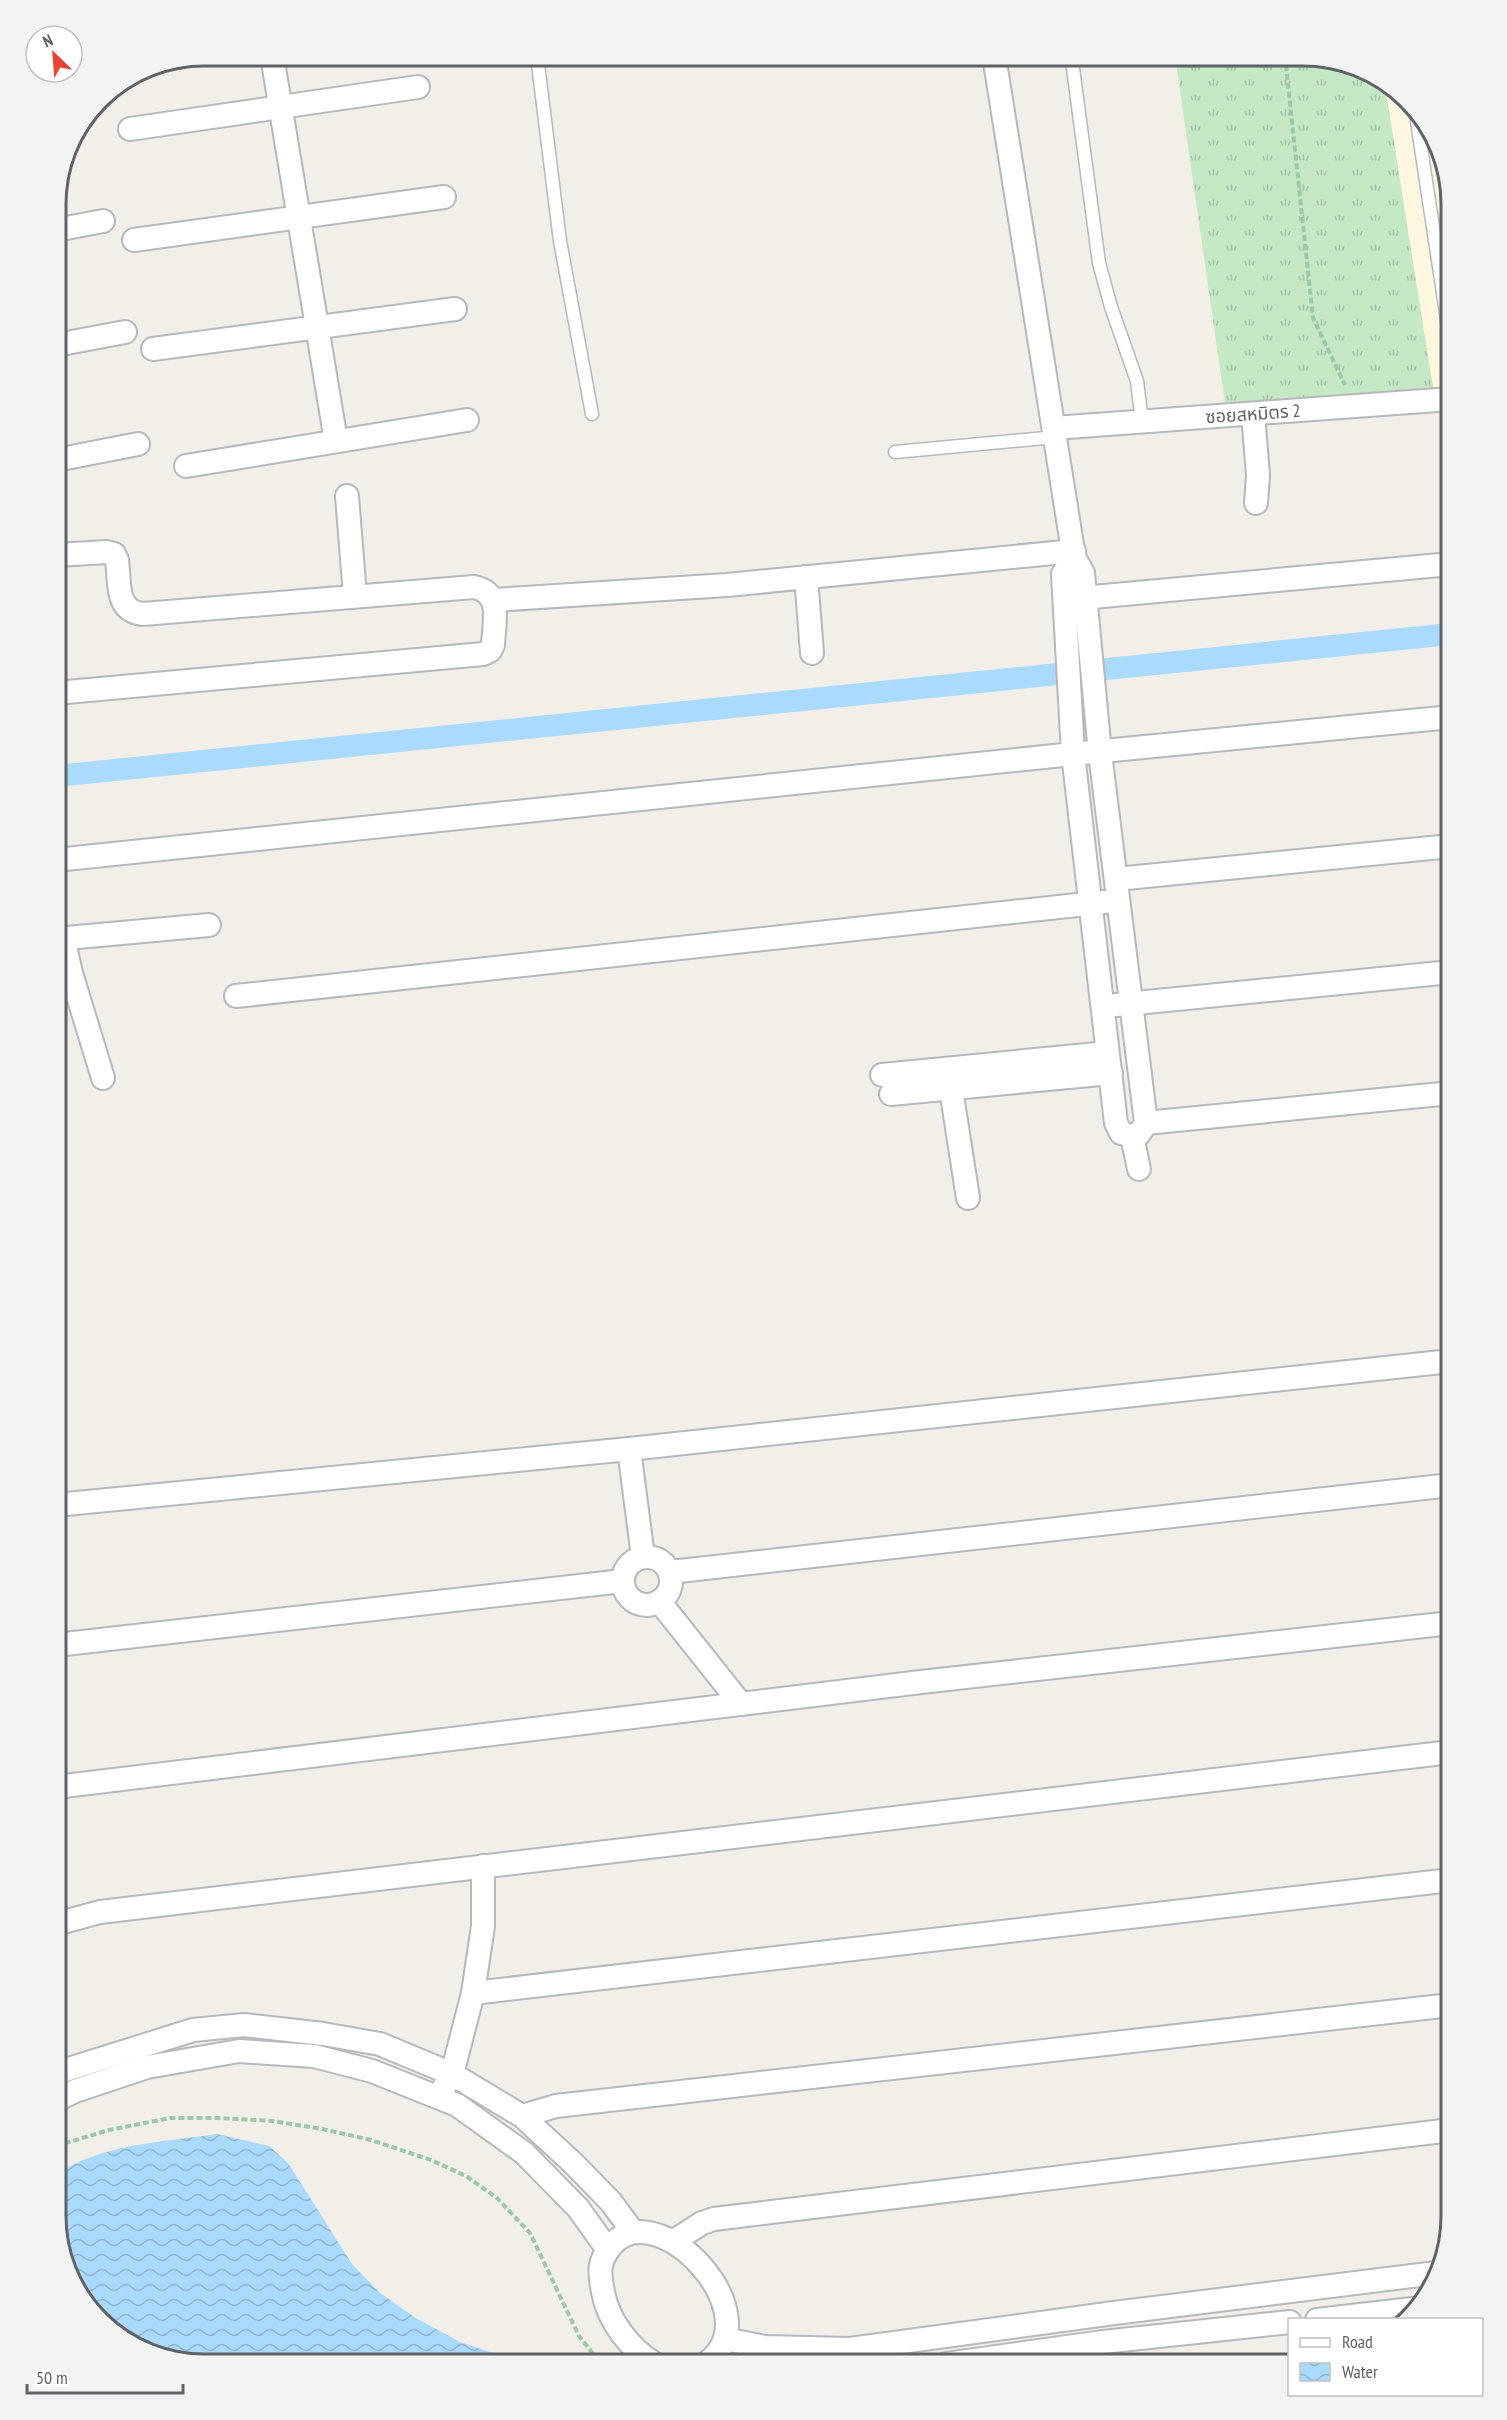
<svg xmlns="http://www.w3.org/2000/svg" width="1507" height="2420" font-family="'PT Sans Narrow','Noto Sans Thai',sans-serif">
	<defs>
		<pattern id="grass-tufts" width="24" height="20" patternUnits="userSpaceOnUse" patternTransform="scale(1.5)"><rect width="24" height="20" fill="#c5e8c5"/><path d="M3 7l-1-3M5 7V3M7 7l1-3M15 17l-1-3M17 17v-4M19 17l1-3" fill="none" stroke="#a3c0a4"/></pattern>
		<pattern id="water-waves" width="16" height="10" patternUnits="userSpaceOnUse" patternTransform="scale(1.5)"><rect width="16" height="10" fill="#aadaff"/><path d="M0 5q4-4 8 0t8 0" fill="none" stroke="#8eb4d2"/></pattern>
	</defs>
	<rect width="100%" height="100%" fill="#f1efe8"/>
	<path fill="#fef7e0" d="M 1384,80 L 1436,138 L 1451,203 L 1451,387 L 1433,388 Z"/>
	<path fill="url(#grass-tufts)" d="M 1175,56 L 1314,56 L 1384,80 L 1433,388 L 1225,403 Z"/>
	<path fill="url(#water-waves)" d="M 217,2134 L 269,2146 L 288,2163 L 352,2264 L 379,2292 L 414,2317 L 460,2342 L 505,2357 L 537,2359 L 554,2364 L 194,2364 L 122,2340 L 71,2282 L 56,2216 L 56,2174 C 103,2144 162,2142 217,2134 Z"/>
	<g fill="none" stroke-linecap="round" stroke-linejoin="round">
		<path stroke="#aadaff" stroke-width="22" d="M 56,776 L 1451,634"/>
		<defs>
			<g id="service">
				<path d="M 537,56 L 560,241 L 592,414"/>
				<path d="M 1072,61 L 1099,263 L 1111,307 L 1137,381 L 1142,422"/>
				<path d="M 1416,115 L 1451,346"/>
				<path d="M 895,452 L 1056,437"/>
			</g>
			<g id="minor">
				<path d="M 272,56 L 336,441"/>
				<path d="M 994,56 L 1074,557"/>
				<path d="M 130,129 L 418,87"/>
				<path d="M 56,230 L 103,221"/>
				<path d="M 134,240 L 444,197"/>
				<path d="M 56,345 L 125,332"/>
				<path d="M 153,349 L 455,309"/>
				<path d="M 1253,414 L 1258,475 L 1256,503"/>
				<path d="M 1054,428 L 1451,399"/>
				<path d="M 56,460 L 138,444"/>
				<path d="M 186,466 L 467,420"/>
				<path d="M 347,496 L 355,596"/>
				<path d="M 1074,557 L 1083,573 L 1100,753 L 1146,1123 L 1139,1134 L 1132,1136 L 1121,1133 L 1116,1123 L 1073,754 L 1063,574 Z"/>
				<path d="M 806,577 L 812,653"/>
				<path d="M 1071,599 L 1451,564"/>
				<path d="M 494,600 L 727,585 L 1074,551"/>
				<path d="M 56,693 L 483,654 L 490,651 L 493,645 C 494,622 503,593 474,587 L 143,614 C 115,611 120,583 117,560 L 114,554 L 107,552 L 56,555"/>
				<path d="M 56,860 L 1073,754 L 1451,717"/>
				<path d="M 1116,879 L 1451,846"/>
				<path d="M 63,938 L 71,973 L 103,1078"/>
				<path d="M 56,939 L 209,925"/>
				<path d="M 236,996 L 1105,902"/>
				<path d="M 1116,1005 L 1451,972"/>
				<path d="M 882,1075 L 1107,1053"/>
				<path d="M 951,1089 L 968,1198"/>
				<path d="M 891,1094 L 1111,1073"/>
				<path d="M 1146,1123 L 1451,1093"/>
				<path d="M 1132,1136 L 1139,1169"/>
				<path d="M 629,1449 L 643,1557"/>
				<path d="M 56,1505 L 629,1449 L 1451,1361"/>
				<circle cx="647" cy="1581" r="24"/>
				<path d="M 670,1572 L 1451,1485"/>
				<path d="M 659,1601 L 741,1704"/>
				<path d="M 56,1645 L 623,1581"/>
				<path d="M 56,1787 L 921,1682 L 1451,1623"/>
				<path d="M 56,1924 L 100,1912 L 1451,1752"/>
				<path d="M 473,1993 L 1451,1880"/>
				<path d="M 56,2073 L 193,2030 L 244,2025 L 323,2034 L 380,2044 L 452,2074 L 522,2116 L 574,2164 L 611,2202 L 633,2232"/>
				<path d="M 444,2087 L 452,2074 L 473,1993 L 483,1926 L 483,1866"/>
				<path d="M 56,2100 L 75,2091 L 147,2067 L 239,2051 L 314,2056 L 372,2071 L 457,2105 L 524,2153 L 578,2208 L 608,2250"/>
				<path d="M 522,2116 L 556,2106 L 1451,2005"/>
				<path d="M 674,2241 L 702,2223 L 714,2219 L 1451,2130"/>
				<path d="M 1317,2320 L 1412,2309"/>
				<path d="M 725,2339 L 765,2347 L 850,2349 L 1114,2313 L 1436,2273"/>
				<path d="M 655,2364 C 631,2350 608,2321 603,2292 C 599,2272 598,2262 611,2246 C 656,2190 776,2317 705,2364"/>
				<path d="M 946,2364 L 1103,2342 L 1290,2322"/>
			</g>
		</defs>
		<use href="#service" stroke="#b5b8bc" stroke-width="15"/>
		<use href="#minor" stroke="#b5b8bc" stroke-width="26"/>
		<g stroke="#9cc7a9" stroke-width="4" stroke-dasharray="6 3" stroke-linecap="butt">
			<path d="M 1285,56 L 1313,318 L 1345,385"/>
			<path d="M 56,2146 L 109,2130 L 170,2118 L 218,2118 L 273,2121 L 322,2129 L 371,2140 L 431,2160 L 466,2176 L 497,2198 L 530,2233 L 579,2336 L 601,2364"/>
		</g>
		<use href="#service" stroke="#fff" stroke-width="12"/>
		<use href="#minor" stroke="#fff" stroke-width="22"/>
	</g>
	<g text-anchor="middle" stroke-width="6" stroke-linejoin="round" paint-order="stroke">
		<g font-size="18" fill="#5f6368" stroke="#fff">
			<text transform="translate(1253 414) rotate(-4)" y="6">ซอยสหมิตร 2</text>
		</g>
	</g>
	<path d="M0 0H1507V2420H0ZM204 66H1303A138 138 0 0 1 1441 204V2216A138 138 0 0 1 1303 2354H204A138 138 0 0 1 66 2216V204A138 138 0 0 1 204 66Z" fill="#f2f3f3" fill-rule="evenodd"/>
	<path fill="none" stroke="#5f6368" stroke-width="3" d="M204 66H1303A138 138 0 0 1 1441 204V2216A138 138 0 0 1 1303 2354H204A138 138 0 0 1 66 2216V204A138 138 0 0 1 204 66Z"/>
	<rect x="1288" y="2318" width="195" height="78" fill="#ffffff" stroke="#bfc1c3" stroke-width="1.5"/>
	<rect x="1300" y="2338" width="30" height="9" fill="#ffffff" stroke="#bfc1c3" stroke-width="1.5"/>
	<text x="1342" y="2348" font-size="18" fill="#5f6368">Road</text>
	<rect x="1300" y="2363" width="30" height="18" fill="url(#water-waves)" stroke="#bfc1c3" stroke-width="1.5"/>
	<text x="1342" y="2378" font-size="18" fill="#5f6368">Water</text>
	<g transform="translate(54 54) rotate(335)"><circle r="28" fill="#ffffff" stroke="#bfc1c3" stroke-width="1.5"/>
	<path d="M0-4.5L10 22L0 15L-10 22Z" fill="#ea4335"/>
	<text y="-9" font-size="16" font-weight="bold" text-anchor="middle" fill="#5f6368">N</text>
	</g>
	<path d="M27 2384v9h156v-9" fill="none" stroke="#5f6368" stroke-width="3"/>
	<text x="36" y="2384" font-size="18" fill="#5f6368" stroke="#ffffff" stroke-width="4.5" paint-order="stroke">50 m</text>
</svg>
